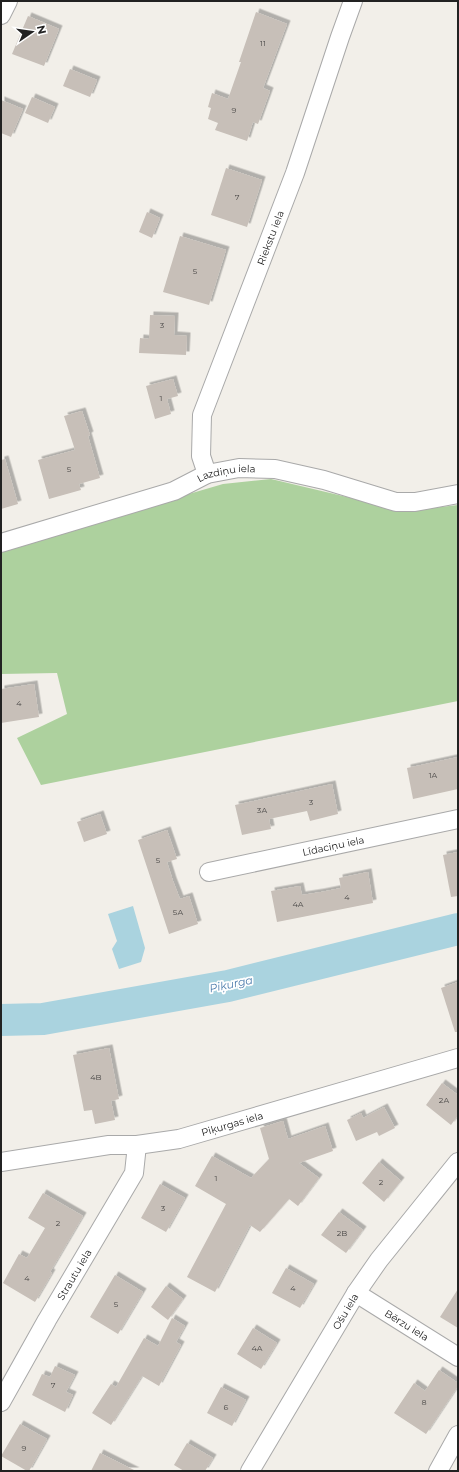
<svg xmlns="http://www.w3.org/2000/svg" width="459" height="1472" font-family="Montserrat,sans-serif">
	<defs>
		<filter id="shadow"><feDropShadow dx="3.5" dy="-3.5" stdDeviation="0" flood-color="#0004"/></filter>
	</defs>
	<rect width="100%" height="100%" fill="#f2efe9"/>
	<path fill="#add19e" d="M 271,479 L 406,511 L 458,505 L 458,701 L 41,785 L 17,738 L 67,714 L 57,673 L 1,674 L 1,549 L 223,484 Z"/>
	<path fill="#aad3df" d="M 133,906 L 145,948 L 141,962 L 119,969 L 112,949 L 117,941 L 108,914 Z"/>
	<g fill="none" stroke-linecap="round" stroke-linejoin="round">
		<path stroke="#aad3df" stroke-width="32" d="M 1,1020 L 43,1019 L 228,986 L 458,929"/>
	</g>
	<g fill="#c7bfb8" filter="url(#shadow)">
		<path d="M 256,12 L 287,24 L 263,88 L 270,91 L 258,124 L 253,122 L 247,141 L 215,130 L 218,123 L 208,119 L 211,108 L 208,107 L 212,93 L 228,99 L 241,62 L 239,62 Z"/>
		<path d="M 28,16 L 59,29 L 44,66 L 12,54 Z"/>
		<path d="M 70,69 L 97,80 L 90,97 L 63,86 Z"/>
		<path d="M 32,97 L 55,107 L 48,123 L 25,113 Z"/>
		<path d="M 1,100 L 23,109 L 11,137 L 1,133 Z"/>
		<path d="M 226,168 L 262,180 L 247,227 L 211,215 Z"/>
		<path d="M 147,212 L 160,218 L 152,238 L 139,232 Z"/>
		<path d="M 180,236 L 226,250 L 209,305 L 163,292 Z"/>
		<path d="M 150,315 L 175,316 L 174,335 L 187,336 L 186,355 L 139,353 L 140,338 L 149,339 Z"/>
		<path d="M 173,379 L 178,396 L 167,399 L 171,414 L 155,419 L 146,386 Z"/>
		<path d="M 82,411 L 90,435 L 88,436 L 100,478 L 79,484 L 81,490 L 49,499 L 38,460 L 75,450 L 64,416 Z"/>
		<path d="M 5,459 L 18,504 L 1,509 L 1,460 Z"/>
		<path d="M 34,684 L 39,717 L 1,723 L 1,689 Z"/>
		<path d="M 458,757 L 458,789 L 413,799 L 407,768 Z"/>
		<path d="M 332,784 L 338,814 L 310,821 L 307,811 L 269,819 L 271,829 L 242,835 L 235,805 Z"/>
		<path d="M 100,814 L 107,834 L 84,842 L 77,822 Z"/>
		<path d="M 167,830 L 177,859 L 167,862 L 173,881 L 180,899 L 189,896 L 198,924 L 169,934 L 138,840 Z"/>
		<path d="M 458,852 L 458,896 L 451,897 L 443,855 Z"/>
		<path d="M 368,872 L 373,903 L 277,922 L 271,891 L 300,886 L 302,895 L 321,892 L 341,888 L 339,878 Z"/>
		<path d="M 458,982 L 458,1032 L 455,1032 L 441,988 Z"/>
		<path d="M 109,1048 L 119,1099 L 111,1101 L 115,1120 L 95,1124 L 92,1110 L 84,1111 L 73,1055 Z"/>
		<path d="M 442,1083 L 458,1095 L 458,1115 L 451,1125 L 426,1105 Z"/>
		<path d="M 384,1107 L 395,1128 L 379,1136 L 377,1132 L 356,1141 L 347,1120 L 361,1113 L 363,1118 Z"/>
		<path d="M 283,1121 L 288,1139 L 325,1126 L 333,1151 L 299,1163 L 319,1178 L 298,1206 L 289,1199 L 260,1232 L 250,1225 L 215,1292 L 187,1277 L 226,1204 L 195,1186 L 212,1156 L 251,1178 L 269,1159 L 260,1128 Z"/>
		<path d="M 379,1162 L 401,1181 L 384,1202 L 362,1183 Z"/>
		<path d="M 160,1184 L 185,1198 L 166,1232 L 141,1218 Z"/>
		<path d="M 43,1193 L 83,1216 L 50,1272 L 52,1273 L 35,1302 L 3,1283 L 19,1254 L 27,1258 L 45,1228 L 28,1218 Z"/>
		<path d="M 339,1212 L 363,1230 L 346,1253 L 321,1235 Z"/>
		<path d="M 286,1268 L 314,1284 L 300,1308 L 272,1293 Z"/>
		<path d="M 115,1275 L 143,1292 L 118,1334 L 90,1317 Z"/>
		<path d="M 166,1286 L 183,1299 L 168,1320 L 151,1307 Z"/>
		<path d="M 458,1289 L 458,1328 L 440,1317 Z"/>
		<path d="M 172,1318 L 185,1326 L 176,1342 L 181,1345 L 159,1386 L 142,1376 L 111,1425 L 92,1413 L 111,1384 L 116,1387 L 144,1338 L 158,1346 Z"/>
		<path d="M 253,1328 L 277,1343 L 261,1369 L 237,1354 Z"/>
		<path d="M 55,1366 L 75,1375 L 66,1392 L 73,1395 L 65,1412 L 32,1395 L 42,1374 L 50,1377 Z"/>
		<path d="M 439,1370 L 458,1383 L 458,1386 L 426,1434 L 394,1413 L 414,1383 L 425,1391 Z"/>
		<path d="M 221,1387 L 246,1400 L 232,1426 L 207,1413 Z"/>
		<path d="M 20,1424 L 47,1439 L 29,1471 L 27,1471 L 1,1456 Z"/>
		<path d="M 187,1443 L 213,1458 L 205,1471 L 184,1471 L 174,1465 Z"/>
		<path d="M 100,1453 L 136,1471 L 91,1471 Z"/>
	</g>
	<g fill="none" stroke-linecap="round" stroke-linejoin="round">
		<defs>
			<g id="minor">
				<path d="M 1,15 L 8,1"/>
				<path id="s1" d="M 207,474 L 201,456 L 202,415 L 295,173 L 340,37 L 353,1"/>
				<path id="s2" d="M 1,543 L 174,491 L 207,474 L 239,468 L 275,469 L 324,480 L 396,502 L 415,502 L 458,494"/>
				<path id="s3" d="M 209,872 L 458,819"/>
				<path id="s4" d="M 1,1162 L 109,1145 L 137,1145 L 179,1139 L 458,1058"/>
				<path id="s5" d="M 356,1293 L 458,1357"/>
				<path id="s6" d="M 1,1402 L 47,1320 L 134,1173 L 137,1145"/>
				<path id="s7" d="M 250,1471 L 356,1293 L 379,1260 L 458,1162"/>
				<path d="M 438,1471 L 458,1435"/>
			</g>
		</defs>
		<use href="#minor" stroke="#a9a9a9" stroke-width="20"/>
		<use href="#minor" stroke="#fff" stroke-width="18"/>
	</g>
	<g text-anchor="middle" stroke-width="3.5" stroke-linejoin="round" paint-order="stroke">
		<g font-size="8" fill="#4b4948">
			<text x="263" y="46">11</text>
			<text x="234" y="113">9</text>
			<text x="237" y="200">7</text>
			<text x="195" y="274">5</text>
			<text x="162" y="328">3</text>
			<text x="161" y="401">1</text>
			<text x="69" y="472">5</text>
			<text x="19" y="706">4</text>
			<text x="433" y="778">1A</text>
			<text x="311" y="805">3</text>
			<text x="262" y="813">3A</text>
			<text x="158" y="863">5</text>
			<text x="347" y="900">4</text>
			<text x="298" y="907">4A</text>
			<text x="178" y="915">5A</text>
			<text x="96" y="1080">4B</text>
			<text x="444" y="1103">2A</text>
			<text x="216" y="1181">1</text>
			<text x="381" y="1185">2</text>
			<text x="163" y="1211">3</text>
			<text x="58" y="1226">2</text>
			<text x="342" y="1236">2B</text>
			<text x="27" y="1281">4</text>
			<text x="293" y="1291">4</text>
			<text x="116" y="1307">5</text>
			<text x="257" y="1351">4A</text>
			<text x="53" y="1388">7</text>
			<text x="424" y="1405">8</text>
			<text x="226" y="1410">6</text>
			<text x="24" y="1451">9</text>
		</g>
		<g font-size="10" fill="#222" stroke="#fff">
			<text dy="4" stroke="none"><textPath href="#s1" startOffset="250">Riekstu iela</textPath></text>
			<text dy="4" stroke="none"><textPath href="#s2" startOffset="237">Lazdiņu iela</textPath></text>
			<text dy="4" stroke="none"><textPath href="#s3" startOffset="127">Līdaciņu iela</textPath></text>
			<text dy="4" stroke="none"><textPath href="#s4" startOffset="235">Piķurgas iela</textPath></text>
			<text dy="4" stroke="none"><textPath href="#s6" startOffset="147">Strautu iela</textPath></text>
			<text dy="4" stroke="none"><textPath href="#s7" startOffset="186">Ošu iela</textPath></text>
			<text dy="4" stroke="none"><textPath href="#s5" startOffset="60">Bērzu iela</textPath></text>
		</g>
		<g font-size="11" font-style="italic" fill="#4a7aab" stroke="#fff">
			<text transform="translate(231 984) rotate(-12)" y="4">Piķurga</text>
		</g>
	</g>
	<rect width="459" height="1472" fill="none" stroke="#222222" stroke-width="4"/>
	<g transform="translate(32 32) rotate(77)" stroke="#ffffff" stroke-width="3" paint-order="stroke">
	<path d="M0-3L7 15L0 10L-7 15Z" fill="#222222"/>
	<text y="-6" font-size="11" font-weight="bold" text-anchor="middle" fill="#222222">N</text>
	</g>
</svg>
